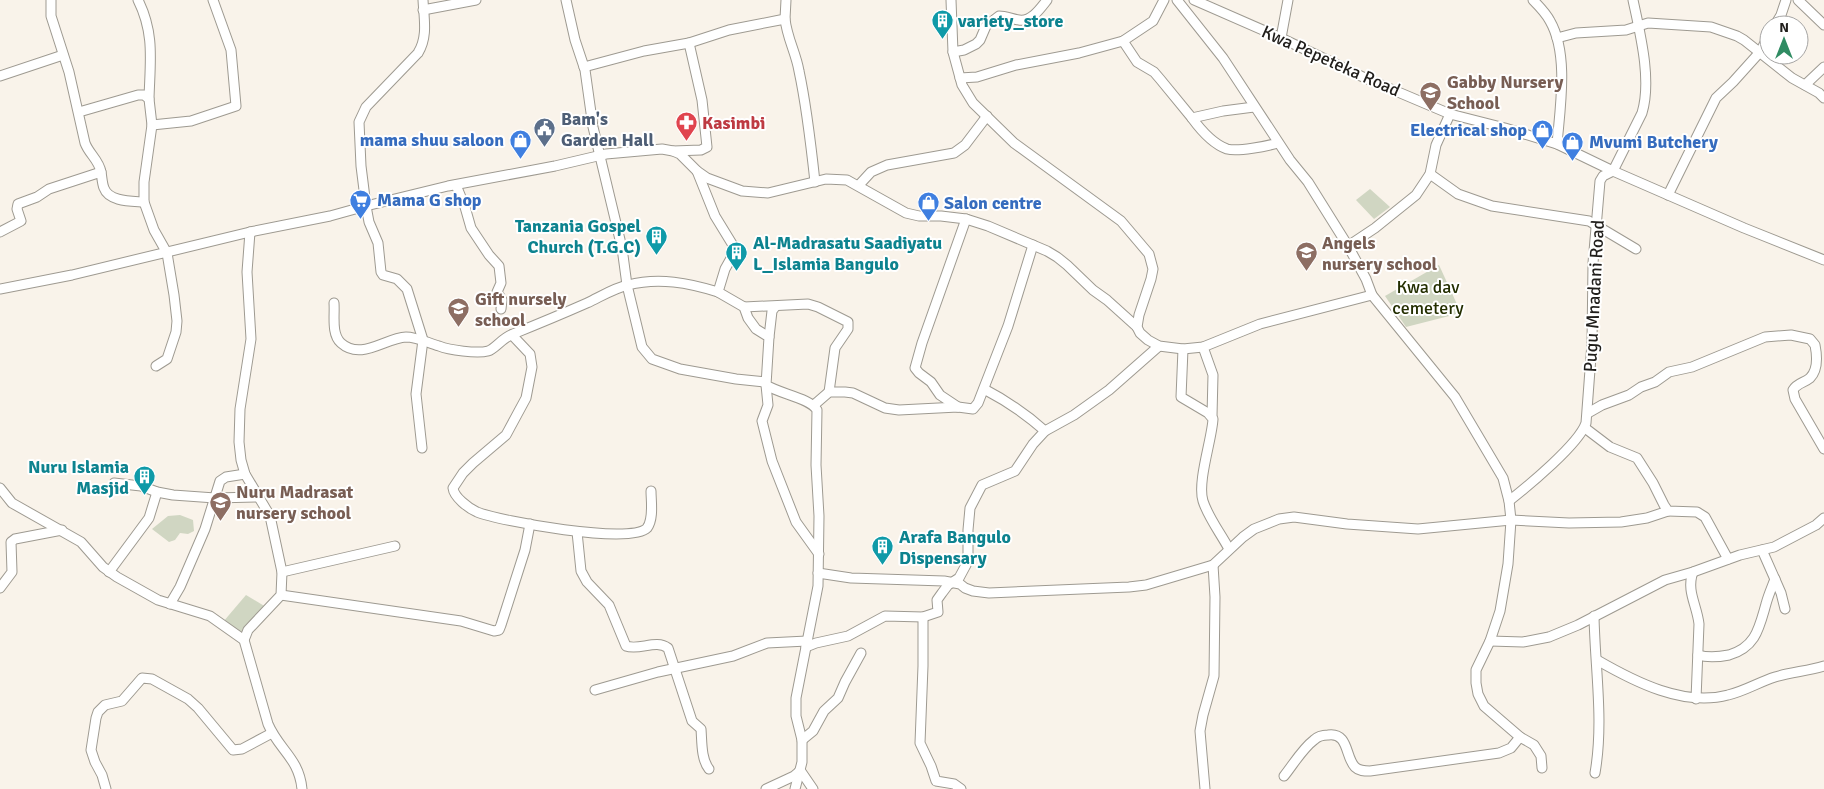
<svg xmlns="http://www.w3.org/2000/svg" width="1824" height="789" font-family="Signika,sans-serif">
	<rect width="100%" height="100%" fill="#f9f3ea"/>
	<g fill="#d0d6c2">
		<path d="M 1370,189 L 1390,207 L 1374,219 L 1356,200 Z"/>
		<path d="M 1439,265 L 1461,313 L 1406,327 L 1385,296 Z"/>
		<path d="M 180,515 L 193,520 L 194,531 L 188,534 L 180,533 L 175,540 L 169,542 L 152,529 L 168,516 Z"/>
		<path d="M 246,595 L 266,607 L 243,635 L 223,622 Z"/>
	</g>
	<g fill="none" stroke-linecap="round" stroke-linejoin="round">
		<defs>
			<g id="minor">
				<path d="M 51,0 L 51,16 L 69,72 L 85,143 C 89,154 99,160 101,172"/>
				<path d="M 138,0 C 155,34 150,62 149,99"/>
				<path d="M 566,0 L 575,40 L 585,70 L 593,127 L 622,248 L 627,285 L 642,347 L 652,359 L 680,369 L 736,379 L 765,382"/>
				<path d="M 951,0 L 953,52 L 962,85 L 973,103 L 1014,143 L 1121,221 L 1149,254 L 1153,269 L 1151,279 L 1139,315 L 1137,327 L 1140,333 L 1148,340 L 1159,346 L 1183,349 L 1203,347 L 1260,324 L 1372,295 L 1455,397 L 1503,478 L 1509,501 L 1511,520 L 1508,564 L 1500,611 L 1490,641 L 1476,670 L 1476,683 L 1478,694 L 1484,706 L 1520,737 L 1534,745 L 1541,756 L 1542,768"/>
				<path d="M 1177,0 L 1223,58 L 1290,160 L 1308,182 L 1348,246 L 1366,279 L 1372,295"/>
				<path d="M 1194,0 L 1281,38 L 1365,78 L 1450,114 L 1505,128 L 1557,144 L 1613,171 L 1744,228 L 1824,260"/>
				<path d="M 1533,0 C 1539,6 1546,13 1550,21 C 1569,54 1560,108 1557,144"/>
				<path d="M 1798,0 L 1824,25"/>
				<path d="M 423,10 L 476,0"/>
				<path d="M 785,19 C 787,38 796,53 799,71 C 807,108 811,145 815,182"/>
				<path d="M 1775,25 L 1781,15 L 1786,0"/>
				<path d="M 1281,38 L 1288,0"/>
				<path d="M 1557,38 L 1576,33 L 1626,30 L 1648,23 L 1711,27 L 1737,36 L 1744,40 L 1792,78 L 1819,93 L 1824,98"/>
				<path d="M 1123,41 L 1137,62 L 1154,72 L 1160,79 L 1192,118 L 1223,111 L 1254,107"/>
				<path d="M 953,52 L 964,50 L 976,44 L 980,40 L 986,26 L 999,16 C 1006,16 1012,19 1019,20 C 1031,22 1040,9 1047,0"/>
				<path d="M 584,67 L 644,51 L 689,43"/>
				<path d="M 0,76 L 63,55"/>
				<path d="M 960,78 L 977,77 L 1016,65 L 1079,53 L 1123,41 L 1153,21 L 1164,0"/>
				<path d="M 1805,85 L 1824,67"/>
				<path d="M 79,112 L 138,95 L 144,95 L 149,99 L 152,125 L 144,182 L 144,202 L 154,230 L 167,253 L 174,295 L 177,321 L 176,332 L 167,359 L 156,366"/>
				<path d="M 1192,118 C 1200,129 1213,144 1227,149 C 1238,152 1267,146 1278,143"/>
				<path d="M 152,125 L 191,121 L 236,106 L 231,50 L 213,0"/>
				<path d="M 673,151 L 701,150 L 707,147 L 702,100 L 689,43 L 729,30 L 785,19 L 786,0"/>
				<path d="M 697,171 L 715,216 L 734,247 L 734,253 L 725,269 L 718,292 L 744,307 L 748,318 L 756,329 L 769,337 L 766,385 C 780,394 810,398 817,410 L 816,465 L 819,516 L 818,586 L 796,698 L 796,716 L 802,740 L 802,762 L 795,789"/>
				<path d="M 1430,174 L 1458,194 L 1492,206 L 1589,221 L 1636,249"/>
				<path d="M 456,185 L 465,207 L 471,228 L 489,255 L 499,266 L 501,283 L 497,292 L 502,300 L 501,309"/>
				<path d="M 859,185 L 871,172 L 887,165 L 954,153 L 965,145 L 987,116"/>
				<path d="M 1668,195 L 1716,98 L 1733,82 L 1760,52 L 1769,35"/>
				<path d="M 0,232 L 21,221 L 17,209 L 18,204 L 37,197 L 49,189 L 101,172 C 102,177 102,183 104,188 C 109,202 132,201 144,202"/>
				<path d="M 1348,246 L 1375,228 L 1416,195 L 1430,174 L 1436,145 L 1450,114"/>
				<path d="M 0,289 L 72,275 L 250,232 L 330,216 L 366,206 L 448,186 L 555,166 L 606,154 L 662,149 L 673,151 L 680,154 L 697,171 L 707,178 L 742,191 L 768,193 L 826,179 L 847,180 L 906,213 L 919,216 L 941,216 L 966,219 L 988,226 L 1047,251 L 1057,257 L 1067,265 L 1093,290 L 1107,300 L 1137,327"/>
				<path d="M 334,303 C 335,315 331,334 341,343 C 361,361 385,338 406,337 C 417,337 428,343 439,346 C 449,350 477,354 488,351 C 495,349 502,338 513,334 C 538,324 562,314 587,303 C 600,297 614,288 628,285 C 659,277 689,283 718,292"/>
				<path d="M 744,307 L 808,304 L 818,307 L 848,322 L 848,329 L 835,348 L 829,392"/>
				<path d="M 512,335 L 530,354 L 532,367 L 526,398 L 506,435 L 473,463 L 463,473 L 453,488 C 454,497 468,508 477,512 C 499,521 631,545 647,528 C 654,519 651,501 651,491"/>
				<path d="M 769,337 L 772,311 L 775,307"/>
				<path d="M 1203,347 L 1213,375 L 1212,416"/>
				<path d="M 1183,349 L 1181,397 L 1208,413 L 1213,419 C 1212,439 1197,482 1203,501 C 1208,517 1221,534 1229,549"/>
				<path d="M 766,385 L 768,405 L 762,421 L 772,461 L 796,522 L 819,554"/>
				<path d="M 984,389 C 1007,401 1026,414 1045,431"/>
				<path d="M 814,405 L 829,392 L 845,392 L 853,393 L 885,408 L 899,410 L 958,407 L 973,409 L 978,403 L 1008,326 L 1033,245"/>
				<path d="M 958,407 L 940,395 L 931,382 L 919,373 L 915,368 L 922,343 L 966,219"/>
				<path d="M 1588,413 L 1602,405 L 1629,395 L 1641,387 L 1655,382 L 1669,372 L 1692,367 L 1765,337 L 1791,335 L 1810,339 L 1815,345 C 1817,355 1818,370 1810,378 C 1804,383 1797,383 1793,390 L 1795,399 L 1824,449"/>
				<path d="M 1585,428 L 1610,447 L 1637,458 L 1653,483 L 1664,505 L 1668,511 L 1697,512 L 1705,517 L 1728,559"/>
				<path d="M 422,448 L 416,394 L 423,340 L 407,289 L 397,279 L 383,275 L 381,272 L 378,243 L 369,222 L 366,206 L 361,166 L 359,122 L 366,107 L 418,53 C 428,37 424,19 423,0"/>
				<path d="M 114,483 L 141,486 L 157,492 L 173,495 L 215,498 L 258,497"/>
				<path d="M 0,488 L 12,503 L 81,542 L 103,567 L 117,577 L 158,600 L 210,616 L 244,640 L 268,724 C 279,750 299,758 302,789"/>
				<path d="M 1509,501 C 1528,486 1579,444 1586,423 L 1592,343 L 1593,263 L 1600,181 L 1603,176 L 1613,171 L 1642,113 C 1652,80 1640,33 1633,0"/>
				<path d="M 577,532 L 581,571 L 587,582 L 609,605 L 626,646 C 639,651 656,639 668,648 L 692,721 L 701,729 C 702,741 701,759 709,769"/>
				<path d="M 1762,550 L 1781,593 L 1785,609"/>
				<path d="M 109,572 L 149,518 L 157,492"/>
				<path d="M 282,572 L 395,546"/>
				<path d="M 1693,572 C 1686,591 1697,605 1699,624 L 1696,699"/>
				<path d="M 818,573 L 851,578 L 944,581 L 960,584 L 965,588 L 973,591 L 989,593 L 1129,587 L 1146,585 L 1213,565 L 1243,537 L 1254,529 L 1279,519 L 1294,517 L 1347,524 L 1418,529 L 1511,520 L 1569,523 L 1621,522 L 1647,518 L 1668,511"/>
				<path d="M 0,588 L 12,572 L 11,542 L 15,539 L 62,530"/>
				<path d="M 281,595 L 461,621 L 494,631 L 499,630 L 501,625 L 525,550 L 530,524"/>
				<path d="M 170,604 L 180,587 L 205,529 L 220,481 L 226,477 L 245,474"/>
				<path d="M 1594,616 C 1595,669 1604,721 1595,773"/>
				<path d="M 923,617 L 923,666 L 920,743 L 931,766 L 936,781 L 954,784 L 961,789"/>
				<path d="M 244,640 L 248,630 L 281,595 L 282,572 L 270,516 L 245,474 L 241,460 L 239,442 L 240,409 L 251,339 L 247,272 L 250,232"/>
				<path d="M 1490,641 L 1523,642 L 1549,637 L 1578,625 L 1665,580 L 1693,572 L 1740,555 L 1774,547 L 1816,525 L 1824,518"/>
				<path d="M 806,647 L 816,643 L 848,636 L 885,616 L 923,617 L 938,612 L 937,600 L 942,593 L 948,585 L 959,578 L 966,565 L 968,559 L 968,530 L 970,508 L 982,485 L 1015,471 L 1033,444 L 1045,431 L 1074,415 L 1109,390 L 1159,346"/>
				<path d="M 1698,655 C 1708,658 1719,657 1729,655 C 1756,647 1759,628 1766,604 C 1768,596 1772,587 1775,579"/>
				<path d="M 1597,660 C 1635,682 1684,707 1728,695 C 1745,691 1759,682 1775,677 C 1791,672 1808,671 1824,666"/>
				<path d="M 595,690 L 658,672 L 733,656 L 767,643 L 807,641"/>
				<path d="M 802,740 L 813,731 L 824,711 L 838,698 L 845,682 L 861,653"/>
				<path d="M 800,770 L 813,789"/>
				<path d="M 1284,776 C 1293,765 1302,749 1314,740 C 1317,737 1323,735 1328,735 C 1349,732 1345,757 1355,767 C 1359,771 1364,771 1370,771 L 1499,753 L 1511,748 L 1520,737"/>
				<path d="M 106,789 L 102,775 L 95,762 L 91,750 L 96,718 L 98,712 L 105,705 L 122,701 L 142,678 L 152,679 L 188,699 L 198,708 L 233,750 L 242,749 L 272,733"/>
				<path d="M 766,789 L 794,776 L 800,771"/>
				<path d="M 1205,789 L 1200,731 L 1203,715 L 1214,676 L 1215,597 L 1213,565"/>
			</g>
		</defs>
		<use href="#minor" stroke="#9e9a91" stroke-width="11"/>
		<use href="#minor" stroke="#fff" stroke-width="9"/>
	</g>
	<defs>
		<symbol id="building-pin" viewBox="-11 -11 22 30"><path d="M0 17L-7.5 6A9.5 9.5 0 1 1 7.5 6Z" fill="#0f9aa8" stroke="#fff"/><path d="M-4-6H4V6H1V3H-1V6H-4ZM-2.5-4.3h1.7v1.8h-1.7ZM.8-4.3h1.7v1.8H.8ZM-2.5-1h1.7V.8h-1.7ZM.8-1h1.7V.8H.8Z" fill="#fff"/></symbol>
		<symbol id="school-pin" viewBox="-11 -11 22 30"><path d="M0 17L-7.5 6A9.5 9.5 0 1 1 7.5 6Z" fill="#8d6e63" stroke="#fff"/><path d="M0-5L7-2L0 1L-7-2ZM-4 1L0 2.5L4 1V4Q0 6-4 4Z" fill="#fff"/></symbol>
		<symbol id="pharmacy-pin" viewBox="-11 -11 22 30"><path d="M0 17L-7.5 6A9.5 9.5 0 1 1 7.5 6Z" fill="#e0444e" stroke="#fff"/><path d="M-2-6h4v4h4v4h-4v4h-4v-4h-4v-4h4Z" fill="#fff"/></symbol>
		<symbol id="civic-pin" viewBox="-11 -11 22 30"><path d="M0 17L-7.5 6A9.5 9.5 0 1 1 7.5 6Z" fill="#5c6f8a" stroke="#fff"/><path d="M-.6-6.5H3V-4.5H.6V-3L4-1V1h2V6H-6V1h2V-1L-.6-3ZM-1.2 2.5V6h2.4V2.5Z" fill="#fff"/></symbol>
		<symbol id="shop-pin" viewBox="-11 -11 22 30"><path d="M0 17L-7.5 6A9.5 9.5 0 1 1 7.5 6Z" fill="#3f7fe0" stroke="#fff"/><path d="M-5-2.5h2.3a2.7 3.5 0 0 1 5.4 0H5L5.5 6h-11ZM-1.5-2.5h3a1.5 2.3 0 0 0-3 0Z" fill="#fff"/></symbol>
		<symbol id="supermarket-pin" viewBox="-11 -11 22 30"><path d="M0 17L-7.5 6A9.5 9.5 0 1 1 7.5 6Z" fill="#3f7fe0" stroke="#fff"/><path d="M-6-5.5h2.5l.6 2H6L4.5 2H-2.5L-4.4-4H-6ZM-1.5 3.2a1.3 1.3 0 1 0 .1 0ZM3 3.2a1.3 1.3 0 1 0 .1 0Z" fill="#fff"/></symbol>
	</defs>
	<g fill-rule="evenodd">
		<use href="#building-pin" x="930" y="8" width="25" height="34"/>
		<use href="#school-pin" x="1418" y="80" width="25" height="34"/>
		<use href="#pharmacy-pin" x="674" y="110" width="25" height="34"/>
		<use href="#civic-pin" x="532" y="116" width="25" height="34"/>
		<use href="#shop-pin" x="1530" y="118" width="25" height="34"/>
		<use href="#shop-pin" x="508" y="128" width="25" height="34"/>
		<use href="#shop-pin" x="1560" y="130" width="25" height="34"/>
		<use href="#supermarket-pin" x="348" y="188" width="25" height="34"/>
		<use href="#shop-pin" x="916" y="190" width="25" height="34"/>
		<use href="#building-pin" x="644" y="224" width="25" height="34"/>
		<use href="#building-pin" x="724" y="240" width="25" height="34"/>
		<use href="#school-pin" x="1294" y="240" width="25" height="34"/>
		<use href="#school-pin" x="446" y="296" width="25" height="34"/>
		<use href="#building-pin" x="132" y="464" width="25" height="34"/>
		<use href="#school-pin" x="208" y="490" width="25" height="34"/>
		<use href="#building-pin" x="870" y="534" width="25" height="34"/>
	</g>
	<g text-anchor="middle" stroke-width="4" stroke-linejoin="round" paint-order="stroke">
		<g font-size="18" font-weight="bold" fill="#0d838f" stroke="#fff" text-anchor="start">
			<text x="958" y="27">variety_store</text>
			<text x="641" y="232" text-anchor="end">Tanzania Gospel<tspan x="641" dy="21">Church (T.G.C)</tspan></text>
			<text x="753" y="249">Al-Madrasatu Saadiyatu<tspan x="753" dy="21">L_Islamia Bangulo</tspan></text>
			<text x="129" y="473" text-anchor="end">Nuru Islamia<tspan x="129" dy="21">Masjid</tspan></text>
			<text x="899" y="543">Arafa Bangulo<tspan x="899" dy="21">Dispensary</tspan></text>
		</g>
		<g font-size="18" fill="#201e1b" stroke="#fff">
			<text transform="translate(1331 61) rotate(24)" y="6">Kwa Pepeteka Road</text>
			<text transform="translate(1594 296) rotate(-87)" y="6">Pugu Mnadani Road</text>
		</g>
		<g font-size="18" font-weight="bold" fill="#785e54" stroke="#fff" text-anchor="start">
			<text x="1447" y="88">Gabby Nursery<tspan x="1447" dy="21">School</tspan></text>
			<text x="1322" y="249">Angels<tspan x="1322" dy="21">nursery school</tspan></text>
			<text x="475" y="305">Gift nursely<tspan x="475" dy="21">school</tspan></text>
			<text x="236" y="498">Nuru Madrasat<tspan x="236" dy="21">nursery school</tspan></text>
		</g>
		<g font-size="18" font-weight="bold" fill="#4e5e75" stroke="#fff" text-anchor="start">
			<text x="561" y="125">Bam's<tspan x="561" dy="21">Garden Hall</tspan></text>
		</g>
		<g font-size="18" font-weight="bold" fill="#be3a42" stroke="#fff" text-anchor="start">
			<text x="702" y="129">Kasimbi</text>
		</g>
		<g font-size="18" font-weight="bold" fill="#366cbe" stroke="#fff" text-anchor="start">
			<text x="1527" y="136" text-anchor="end">Electrical shop</text>
			<text x="504" y="146" text-anchor="end">mama shuu saloon</text>
			<text x="1589" y="148">Mvumi Butchery</text>
			<text x="377" y="206">Mama G shop</text>
			<text x="944" y="209">Salon centre</text>
		</g>
		<g font-size="18" fill="#232e00" stroke="#fff">
			<text x="1428" y="293">Kwa dav<tspan x="1428" dy="21">cemetery</tspan></text>
		</g>
	</g>
	<g transform="translate(1784 40)"><circle r="24" fill="#ffffff" stroke="#a6a5a4"/>
	<path d="M0-4L9 19L0 12L-9 19Z" fill="#308c63"/>
	<text y="-8" font-size="14" font-weight="bold" text-anchor="middle" fill="#201e1b">N</text>
	</g>
</svg>
